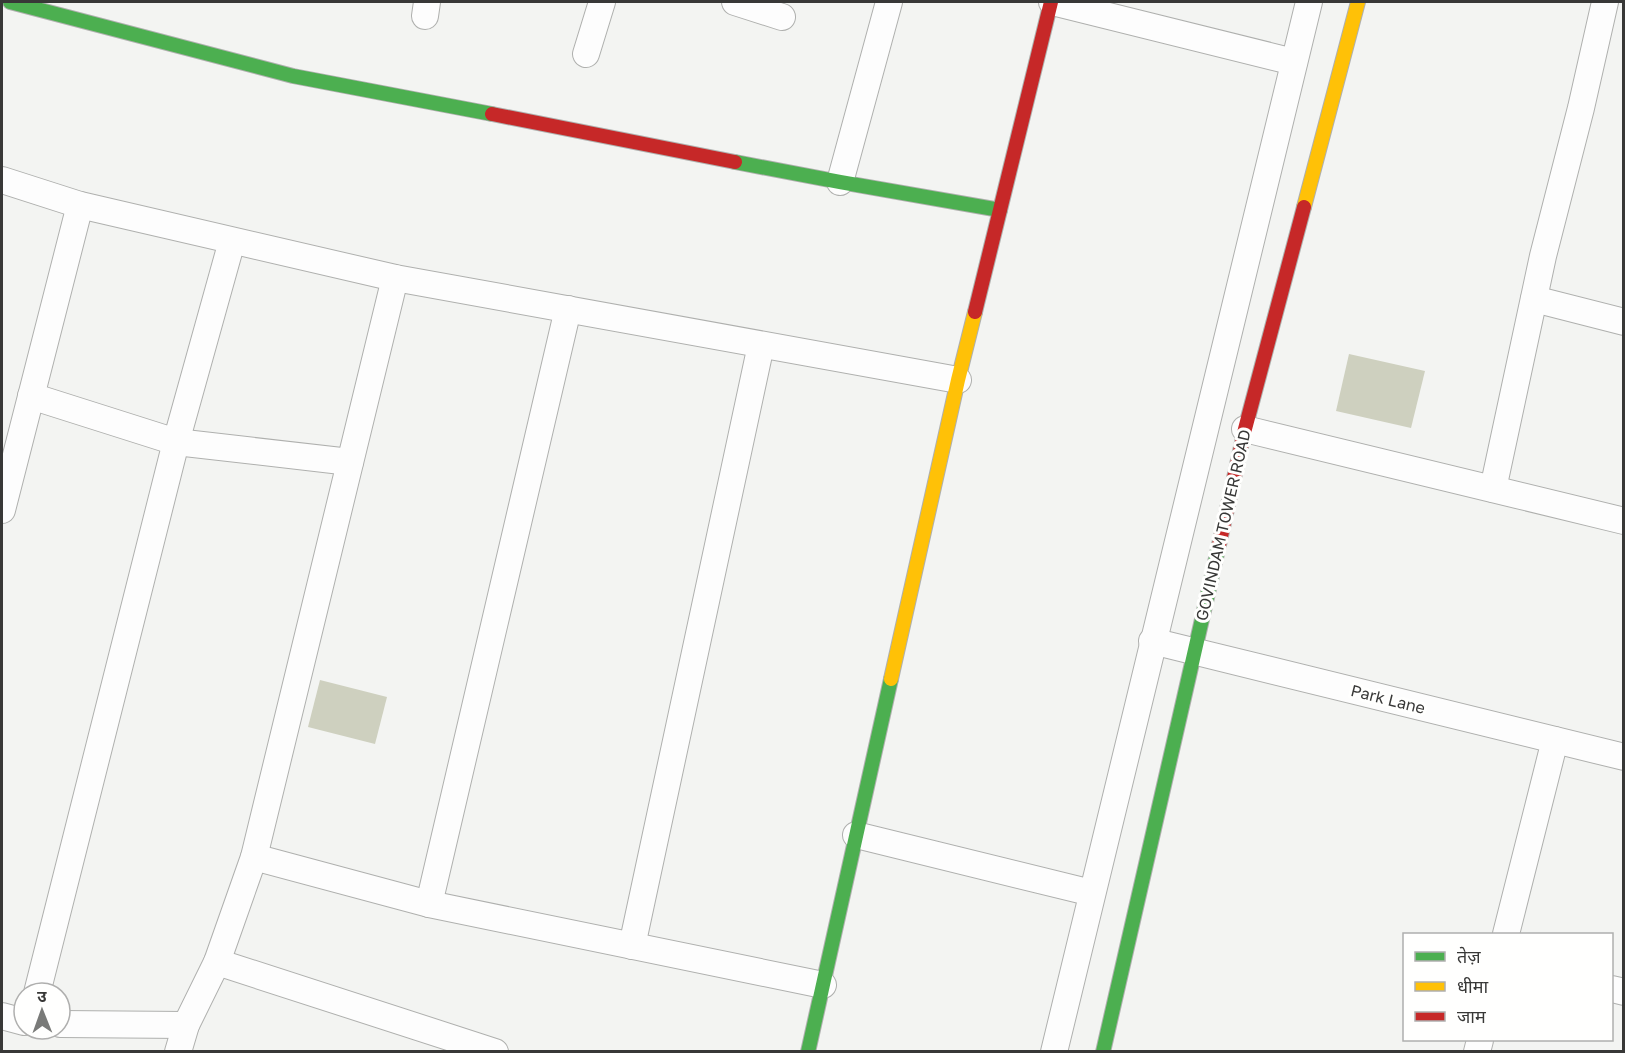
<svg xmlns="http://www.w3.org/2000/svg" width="1625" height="1053" font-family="'Golos Text','Noto Sans Devanagari',sans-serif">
	<rect width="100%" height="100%" fill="#f3f4f2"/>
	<g fill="#ced0bf">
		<path d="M 1349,354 L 1425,371 L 1411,428 L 1336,411 Z"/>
		<path d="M 320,680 L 387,697 L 375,744 L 308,727 Z"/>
	</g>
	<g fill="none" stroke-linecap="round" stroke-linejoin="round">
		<defs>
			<g id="street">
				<path d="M 735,2 L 782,17"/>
				<path d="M 1052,2 L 1294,62"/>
				<path d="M 425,16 L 427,2"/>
				<path d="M 586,54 L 602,2"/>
				<path d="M 2,180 L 80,205 L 395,278 L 958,380"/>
				<path d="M 840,182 L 889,2"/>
				<path d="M 1534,299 L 1624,322"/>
				<path d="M 31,396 L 176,442 L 350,462"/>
				<path d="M 1245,429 L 1624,521"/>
				<path d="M 1493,489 L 1543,256 L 1581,108 L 1605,2"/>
				<path d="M 2,510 L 80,205"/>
				<path d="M 1152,641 L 1624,757"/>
				<path d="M 856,835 L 1092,893"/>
				<path d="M 254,857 L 429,904 L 823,985"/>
				<path d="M 429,904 L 568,309"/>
				<path d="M 1506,934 L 1555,740"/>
				<path d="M 632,946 L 761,345"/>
				<path d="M 217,962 L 495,1052"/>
				<path d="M 1612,989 L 1624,992"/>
				<path d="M 37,993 L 176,442 L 232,241"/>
				<path d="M 2,1016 L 24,1022"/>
				<path d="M 60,1024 L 186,1025"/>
				<path d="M 178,1052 L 186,1025 L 217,962 L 254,857 L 395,278"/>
				<path d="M 1054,1052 L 1309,2"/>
				<path d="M 1477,1052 L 1480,1040"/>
			</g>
			<g id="fast">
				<path d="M 10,2 L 293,76 L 492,114"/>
				<path d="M 735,162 L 840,182 L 1000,210"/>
				<path d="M 808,1052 L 891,679"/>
				<path d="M 1103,1052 L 1219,545"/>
			</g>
			<g id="slow">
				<path d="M 1304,207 L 1358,2"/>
				<path d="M 891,679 L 958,380 L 975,312"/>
			</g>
			<g id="jam">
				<path d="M 492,114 L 735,162"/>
				<path d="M 975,312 L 1051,2"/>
				<path d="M 1219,545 L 1245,429 L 1304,207"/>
			</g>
		</defs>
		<use href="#street" stroke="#afb0ae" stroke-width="28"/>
		<use href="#fast" stroke="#afb0ae" stroke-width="16"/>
		<use href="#slow" stroke="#afb0ae" stroke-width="16"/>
		<use href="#jam" stroke="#afb0ae" stroke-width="16"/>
		<use href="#street" stroke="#fdfdfd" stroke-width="26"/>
		<use href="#fast" stroke="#4caf50" stroke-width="14"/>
		<use href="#slow" stroke="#ffc107" stroke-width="14"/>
		<use href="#jam" stroke="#c62828" stroke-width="14"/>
	</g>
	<g text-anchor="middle" stroke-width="6" stroke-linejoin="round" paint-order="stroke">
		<g font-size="16" fill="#383837" stroke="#fffffe">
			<text transform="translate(1223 525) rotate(-77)" y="6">GOVINDAM TOWER ROAD</text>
			<text transform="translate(1388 699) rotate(14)" y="6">Park Lane</text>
		</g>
	</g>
	<rect width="1625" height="1053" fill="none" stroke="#383837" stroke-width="6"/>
	<rect x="1403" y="933" width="210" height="108" fill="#fffffe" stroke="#afafae" stroke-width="1.5"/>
	<rect x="1415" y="952" width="30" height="9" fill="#4caf50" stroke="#afafae" stroke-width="1.5"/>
	<text x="1457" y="963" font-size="18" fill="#383837">तेज़</text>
	<rect x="1415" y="982" width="30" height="9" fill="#ffc107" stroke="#afafae" stroke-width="1.5"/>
	<text x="1457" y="993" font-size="18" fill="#383837">धीमा</text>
	<rect x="1415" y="1012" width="30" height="9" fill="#c62828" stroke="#afafae" stroke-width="1.5"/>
	<text x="1457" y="1023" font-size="18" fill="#383837">जाम</text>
	<g transform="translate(42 1011) rotate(359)"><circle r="28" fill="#fffffe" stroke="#afafae" stroke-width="1.5"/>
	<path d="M0-4.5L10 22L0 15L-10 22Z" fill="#797a78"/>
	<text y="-9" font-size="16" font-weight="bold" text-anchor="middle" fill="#383837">उ</text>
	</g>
</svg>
